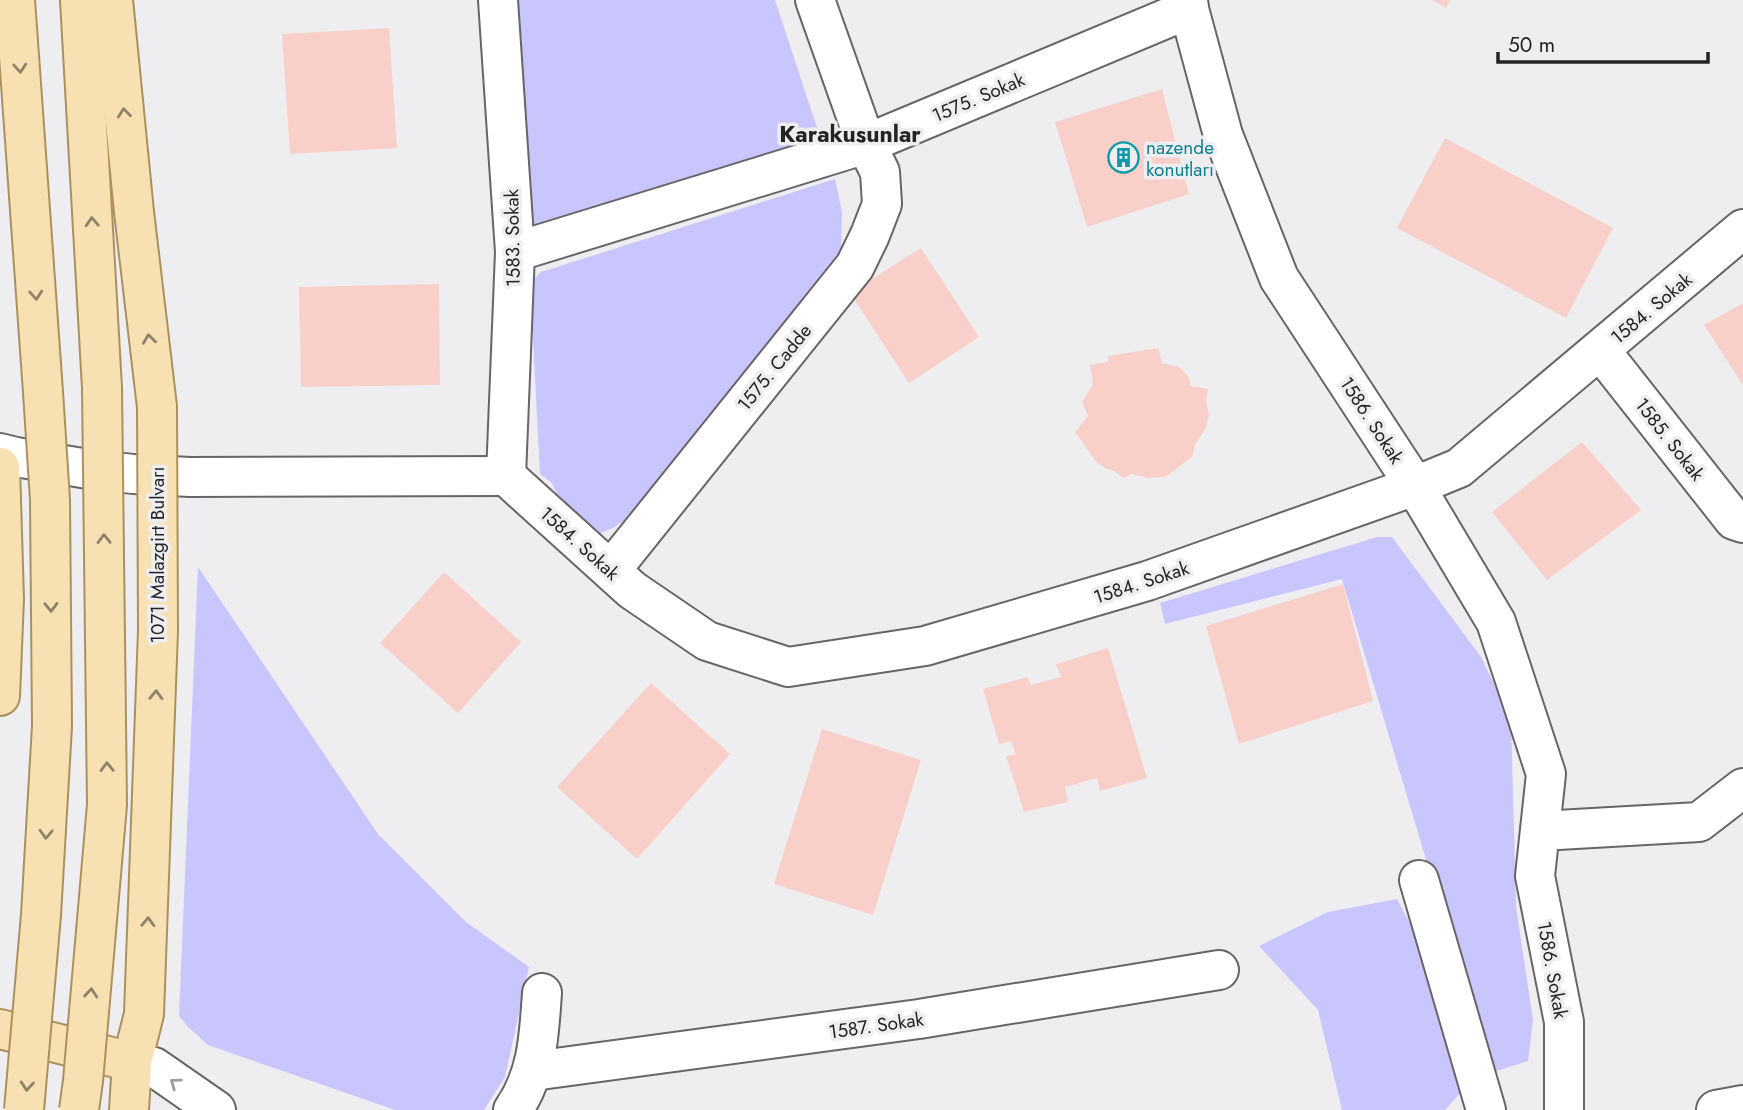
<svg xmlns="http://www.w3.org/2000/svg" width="1743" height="1110" font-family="Jost,sans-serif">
	<rect width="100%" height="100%" fill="#eeeef1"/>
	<g fill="#c8c6fc">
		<path d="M 512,0 L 775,0 L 822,143 L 530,235 Z"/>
		<path d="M 835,179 L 842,212 L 841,253 L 654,507 L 625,520 L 613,528 L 596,535 L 561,503 L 552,483 L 540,474 L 531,300 L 532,281 L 541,272 Z"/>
		<path d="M 1377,537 L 1392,537 L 1481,657 L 1511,719 L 1516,907 L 1533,1020 L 1528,1061 L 1490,1073 L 1342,579 L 1165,624 L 1160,603 Z"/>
		<path d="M 198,567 L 378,834 L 466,922 L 529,967 L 505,1077 L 484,1110 L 395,1110 L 208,1045 L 188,1027 L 179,1016 Z"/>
		<path d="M 1397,899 L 1415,933 L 1465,1088 L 1445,1110 L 1342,1110 L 1318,1010 L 1259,946 L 1328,912 Z"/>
	</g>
	<g fill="#f9d0c9">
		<path d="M 1432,0 L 1450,0 L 1446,8 Z"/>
		<path d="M 389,28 L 397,148 L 290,154 L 282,34 Z"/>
		<path d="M 1162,89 L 1189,194 L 1087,227 L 1055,122 Z"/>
		<path d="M 1445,138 L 1613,228 L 1566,318 L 1397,228 Z"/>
		<path d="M 921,248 L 979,337 L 909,383 L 850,293 Z"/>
		<path d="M 439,284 L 440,385 L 301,387 L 299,287 Z"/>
		<path d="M 1743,303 L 1743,385 L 1704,325 Z"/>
		<path d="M 1158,348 L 1162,363 L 1179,367 L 1188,376 L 1191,386 L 1208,389 L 1206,401 L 1209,414 L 1206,428 L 1196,443 L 1192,457 L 1165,477 L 1148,478 L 1132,474 L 1123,478 L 1114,471 L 1105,468 L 1097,463 L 1075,432 L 1088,416 L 1082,402 L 1093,384 L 1090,365 L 1108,362 L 1108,356 Z"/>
		<path d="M 1582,442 L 1641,510 L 1547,580 L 1492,512 Z"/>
		<path d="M 444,572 L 521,642 L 458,713 L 380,643 Z"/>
		<path d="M 1343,584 L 1373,701 L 1239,744 L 1206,626 Z"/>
		<path d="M 1108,648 L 1147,778 L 1100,791 L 1097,778 L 1065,787 L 1068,802 L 1024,812 L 1006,756 L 1016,754 L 1011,741 L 999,744 L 983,689 L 1027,677 L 1031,685 L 1061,677 L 1056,664 Z"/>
		<path d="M 651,683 L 730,754 L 637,859 L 557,787 Z"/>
		<path d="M 822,729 L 921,760 L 873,915 L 774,884 Z"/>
	</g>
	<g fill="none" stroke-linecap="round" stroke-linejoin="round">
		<defs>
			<g id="minor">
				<path d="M 498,0 L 515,252 L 506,476"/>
				<path d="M 1189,9 L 1223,135 L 1279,278 L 1415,486 L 1496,622 L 1546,774 L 1535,876 L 1564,1022 L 1564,1110"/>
				<path d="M 515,252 L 866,144 L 1189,9 L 1188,0"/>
				<path d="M 1600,350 L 1734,520 L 1743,523"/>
				<path d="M 0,453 L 16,457 L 88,469 L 133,474 L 190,477 L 506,476"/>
				<path d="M 506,476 L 632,590 L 707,641 L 788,667 L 925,646 L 1147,581 L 1415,486 L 1459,468 L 1743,229"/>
				<path d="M 611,570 L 855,266 L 870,235 L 882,204 L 880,172 L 866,144 L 815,0"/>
				<path d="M 1540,831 L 1699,822 L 1743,788"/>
				<path d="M 1419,880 L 1486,1110"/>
				<path d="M 132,1062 L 154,1067 L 216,1110"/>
				<path d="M 533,1071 L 919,1019 L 1219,970"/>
				<path d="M 513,1110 C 538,1074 539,1035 542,993"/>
				<path d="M 1716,1110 L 1743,1105"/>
			</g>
			<g id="major">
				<path d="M 15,0 L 43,392"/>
				<path d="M 80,0 L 102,388"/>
				<path d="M 113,0 L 134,212 L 157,407"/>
				<path d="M 0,467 L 4,599 L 0,696"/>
				<path d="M 0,1029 L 132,1062"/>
				<path d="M 129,1110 L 132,1062 L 144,1014 L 158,630"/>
			</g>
		</defs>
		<use href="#minor" stroke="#666668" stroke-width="42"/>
		<use href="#major" stroke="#aa915e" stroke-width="42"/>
		<use href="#minor" stroke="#fff" stroke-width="38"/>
		<use href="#major" stroke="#f7e0b1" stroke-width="38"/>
		<defs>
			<g id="major-bridge">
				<path d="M 157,407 L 158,630"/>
				<path d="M 24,1110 L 41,915 L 52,726 L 50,500 L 43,392"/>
				<path d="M 79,1110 L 83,1081 L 107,805 L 102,388"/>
			</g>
		</defs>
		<use href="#major-bridge" stroke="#aa915e" stroke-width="42" stroke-linecap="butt"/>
		<use href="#major-bridge" stroke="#f7e0b1" stroke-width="38"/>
	</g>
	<defs><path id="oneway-chevron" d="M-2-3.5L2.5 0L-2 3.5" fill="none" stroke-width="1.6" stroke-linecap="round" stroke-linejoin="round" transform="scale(1.75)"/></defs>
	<g stroke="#8e826b">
		<use href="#oneway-chevron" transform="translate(20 68) rotate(86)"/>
		<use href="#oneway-chevron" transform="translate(124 113) rotate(-96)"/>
		<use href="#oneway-chevron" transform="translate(92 222) rotate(-93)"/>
		<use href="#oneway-chevron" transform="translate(36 295) rotate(86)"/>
		<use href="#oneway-chevron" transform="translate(149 339) rotate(-97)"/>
		<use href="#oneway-chevron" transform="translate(104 539) rotate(-91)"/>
		<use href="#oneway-chevron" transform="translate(51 607) rotate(89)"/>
		<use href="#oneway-chevron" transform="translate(156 695) rotate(-88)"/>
		<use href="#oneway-chevron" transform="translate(107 767) rotate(-91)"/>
		<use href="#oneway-chevron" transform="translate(46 834) rotate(93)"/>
		<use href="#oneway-chevron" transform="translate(148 922) rotate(-88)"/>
		<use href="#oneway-chevron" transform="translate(91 993) rotate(-85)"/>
		<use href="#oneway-chevron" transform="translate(27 1086) rotate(95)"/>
	</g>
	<use stroke="#9c9c9d" href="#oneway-chevron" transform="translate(175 1083) rotate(-144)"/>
	<defs>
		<symbol id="building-ring" viewBox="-11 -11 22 22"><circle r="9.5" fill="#eeeef1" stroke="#0f9aa8" stroke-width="1.5"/><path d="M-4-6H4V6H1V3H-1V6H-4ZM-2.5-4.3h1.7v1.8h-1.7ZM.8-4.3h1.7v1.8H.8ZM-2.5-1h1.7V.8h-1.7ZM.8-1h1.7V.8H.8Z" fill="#0f9aa8"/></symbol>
	</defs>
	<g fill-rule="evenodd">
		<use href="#building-ring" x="1106" y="140" width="35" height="35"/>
	</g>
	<g text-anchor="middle" stroke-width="7" stroke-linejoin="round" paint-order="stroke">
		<g font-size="19" fill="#242425" stroke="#eeeef1">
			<text transform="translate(978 97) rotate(-23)" y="7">1575. Sokak</text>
			<text transform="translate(512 238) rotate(-91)" y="7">1583. Sokak</text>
			<text transform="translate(1651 308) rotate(-40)" y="7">1584. Sokak</text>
			<text transform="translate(774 367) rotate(-51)" y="7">1575. Cadde</text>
			<text transform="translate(1372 420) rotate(57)" y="7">1586. Sokak</text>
			<text transform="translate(1670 439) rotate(52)" y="7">1585. Sokak</text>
			<text transform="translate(580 543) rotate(42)" y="7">1584. Sokak</text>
			<text transform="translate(157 555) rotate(-90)" y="7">1071 Malazgirt Bulvarı</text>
			<text transform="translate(1141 582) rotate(-18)" y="7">1584. Sokak</text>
			<text transform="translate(1553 970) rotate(80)" y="7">1586. Sokak</text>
			<text transform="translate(876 1025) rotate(-8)" y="7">1587. Sokak</text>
		</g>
		<g font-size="19" fill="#0d838f" stroke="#eeeef1" text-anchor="start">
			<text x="1146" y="154">nazende<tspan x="1146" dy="22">konutları</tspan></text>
		</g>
		<g font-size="23" font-weight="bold" fill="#242425" stroke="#eeeef1">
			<text x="850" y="142">Karakusunlar</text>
		</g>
	</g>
	<path d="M1498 52v10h210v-10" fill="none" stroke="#242425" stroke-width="3.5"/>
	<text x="1508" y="52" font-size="21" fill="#242425" stroke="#eeeef1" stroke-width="5" paint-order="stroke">50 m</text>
</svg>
